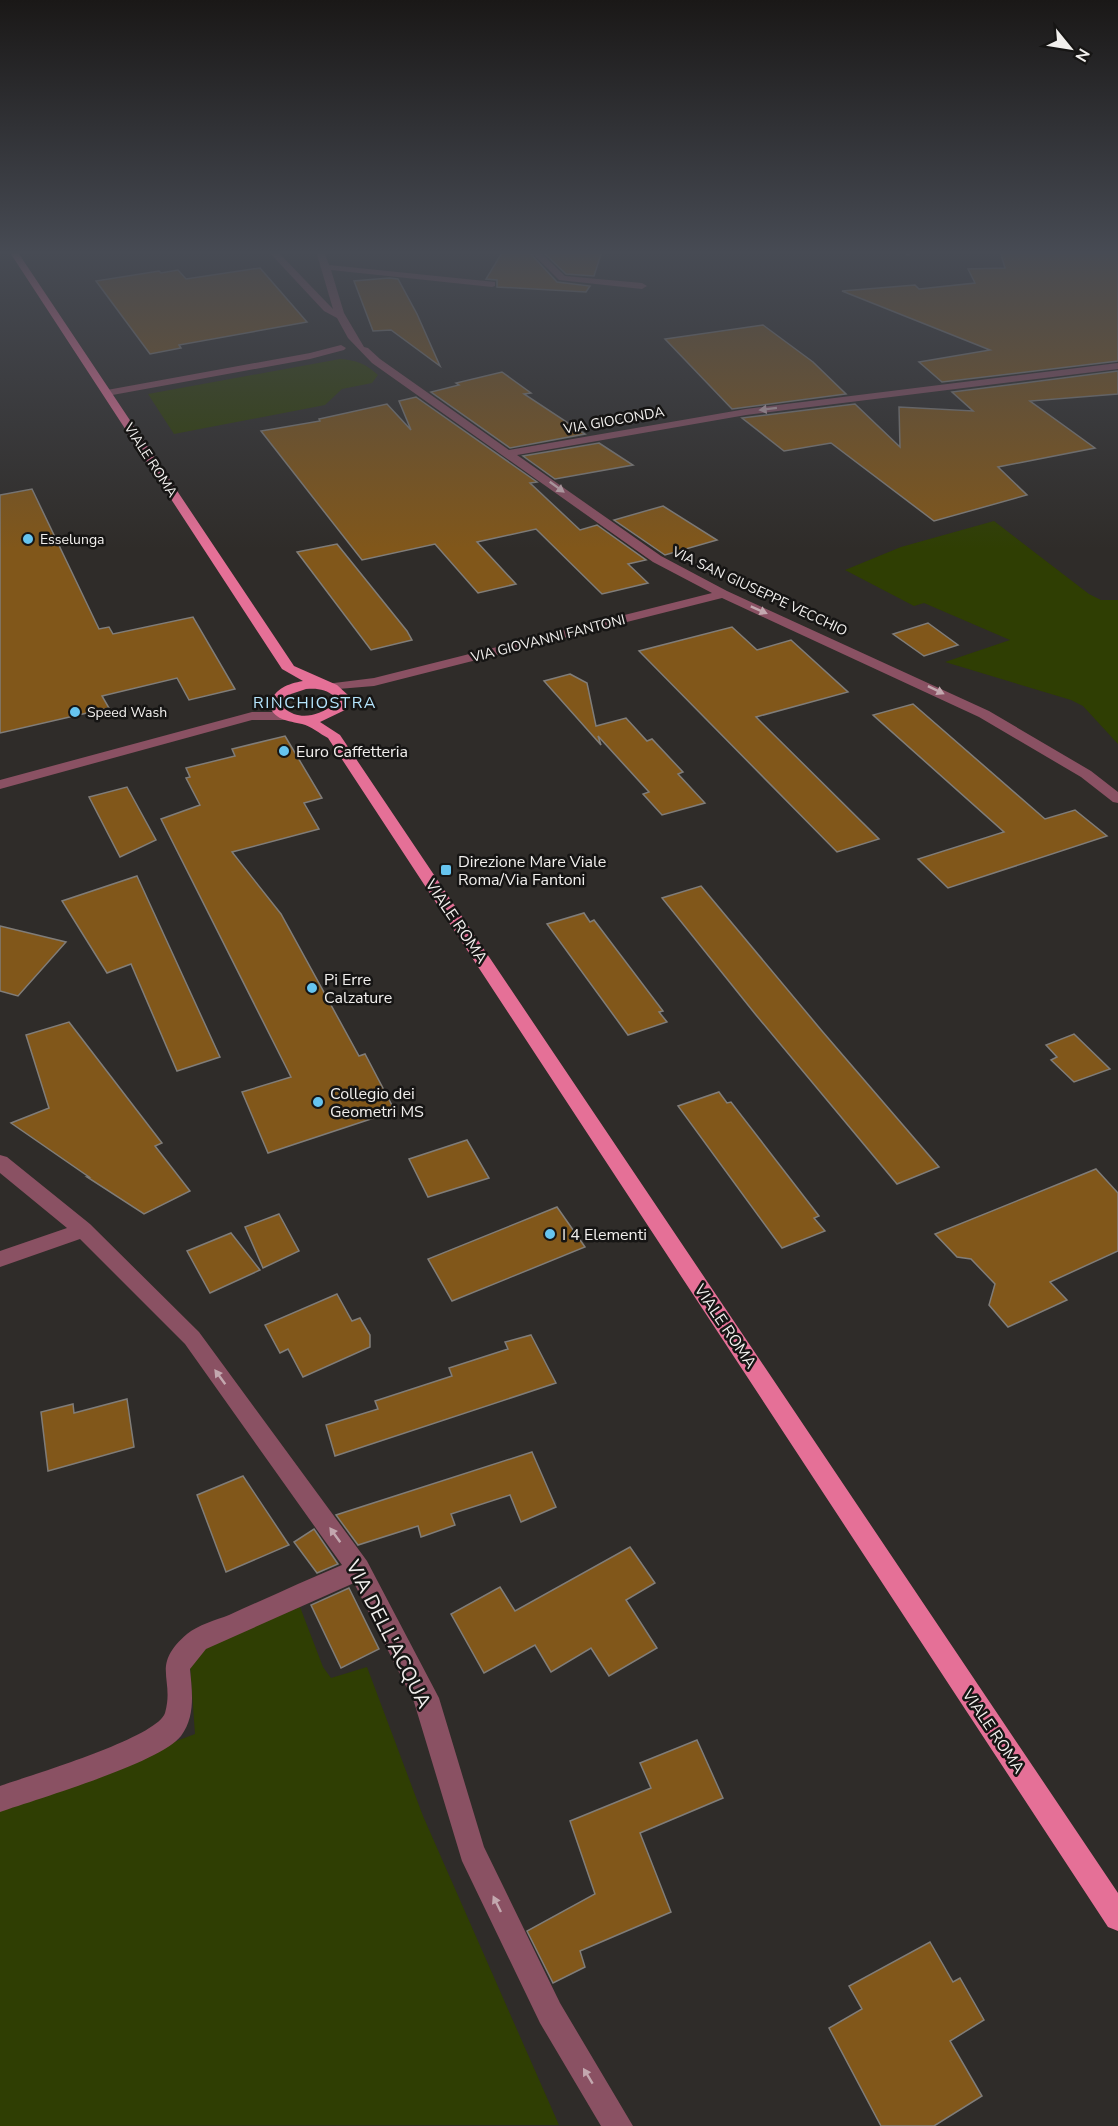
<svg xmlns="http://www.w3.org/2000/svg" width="1118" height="2126" font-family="'Nunito Sans',sans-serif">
	<rect width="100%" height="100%" fill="#2f2c29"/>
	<g fill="#2f3e03">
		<path d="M 340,359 C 356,360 366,364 378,375 L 372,383 L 342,389 L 325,405 L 174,434 L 148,394 Z"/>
		<path d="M 994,521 L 1089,594 L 1101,600 L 1118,600 L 1118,744 L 1083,706 L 1071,700 L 945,662 L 1010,640 L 924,603 L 914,606 L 845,570 L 901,547 Z"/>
		<path d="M 300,1607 L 323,1667 L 331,1678 L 367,1667 L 423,1816 L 559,2125 L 0,2126 L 0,1808 L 195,1734 L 190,1665 L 194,1652 Z"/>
	</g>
	<g fill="#81571a" stroke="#807d79" stroke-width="1.5">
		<path d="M 503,251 L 528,251 L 557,282 L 590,286 L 586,292 L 497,287 L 497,280 L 486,279 Z"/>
		<path d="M 542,251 L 602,251 L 594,276 L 566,274 Z"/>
		<path d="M 1000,251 L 1118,252 L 1118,361 L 942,382 L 919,362 L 990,350 L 842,291 L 915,285 L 919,289 L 975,283 L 968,269 L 1005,268 Z"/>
		<path d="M 260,268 L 307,322 L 179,345 L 181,348 L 150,354 L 96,281 L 159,271 L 161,273 L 178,270 L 186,279 Z"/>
		<path d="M 389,278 L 398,279 L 417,314 L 440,366 L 391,330 L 373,331 L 354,281 Z"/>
		<path d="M 763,325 L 813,362 L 846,394 L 732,409 L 665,339 Z"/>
		<path d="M 1118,371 L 1118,394 L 1030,401 L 1095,448 L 998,467 L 1027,495 L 934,521 L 831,443 L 784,451 L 742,418 L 855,404 L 900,447 L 899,407 L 973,411 L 952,392 Z"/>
		<path d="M 502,372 L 531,393 L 524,394 L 585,434 L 510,448 L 431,392 L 459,385 L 456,383 Z"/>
		<path d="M 416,397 L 537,482 L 530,483 L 580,530 L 597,525 L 646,560 L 628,564 L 648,583 L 602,594 L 536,529 L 477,542 L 516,584 L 478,593 L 435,544 L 362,560 L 261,431 L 320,421 L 319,419 L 387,404 L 411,430 L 399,401 Z"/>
		<path d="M 599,443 L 633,465 L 555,479 L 523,456 Z"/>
		<path d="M 32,489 L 99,629 L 109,627 L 113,634 L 193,617 L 235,689 L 189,700 L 177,678 L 102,696 L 109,708 L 0,733 L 0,495 Z"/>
		<path d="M 663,506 L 717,540 L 665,555 L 614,520 Z"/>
		<path d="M 337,544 L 407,631 L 412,640 L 371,650 L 297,552 Z"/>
		<path d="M 928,623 L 958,645 L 924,656 L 893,634 Z"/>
		<path d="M 732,627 L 757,650 L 791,640 L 848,692 L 756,717 L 879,839 L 837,852 L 639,651 Z"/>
		<path d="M 570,674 L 587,683 L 596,726 L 626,718 L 647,741 L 652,739 L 683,772 L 678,774 L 705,803 L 662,815 L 643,794 L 649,792 L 598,736 L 601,745 L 544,681 Z"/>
		<path d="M 913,704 L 1045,819 L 1075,810 L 1107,836 L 948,888 L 918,859 L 1004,832 L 873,715 Z"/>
		<path d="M 285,736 L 322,798 L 304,803 L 319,829 L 232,852 L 281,914 L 359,1056 L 365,1054 L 395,1111 L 268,1153 L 242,1092 L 291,1077 L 161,819 L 200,805 L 186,778 L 190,777 L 186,768 L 235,756 L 232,749 Z"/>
		<path d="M 127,787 L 156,840 L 120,857 L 89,797 Z"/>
		<path d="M 137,876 L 220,1057 L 177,1071 L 131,964 L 107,973 L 62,901 Z"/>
		<path d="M 701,886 L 822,1031 L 939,1167 L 897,1184 L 756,1015 L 662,898 Z"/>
		<path d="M 584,913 L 590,922 L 594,920 L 663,1011 L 659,1012 L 667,1022 L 628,1035 L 547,924 Z"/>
		<path d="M 0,926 L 66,942 L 18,996 L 0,991 Z"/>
		<path d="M 69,1022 L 162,1143 L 155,1146 L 190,1191 L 144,1214 L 87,1177 L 89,1177 L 11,1123 L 49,1108 L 26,1035 Z"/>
		<path d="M 1074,1034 L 1110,1069 L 1074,1082 L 1051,1060 L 1057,1057 L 1046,1045 Z"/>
		<path d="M 719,1092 L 727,1103 L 731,1102 L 819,1216 L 814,1218 L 825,1231 L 782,1248 L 678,1106 Z"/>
		<path d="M 467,1140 L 489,1178 L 428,1197 L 409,1159 Z"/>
		<path d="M 1096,1169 L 1118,1193 L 1118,1251 L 1050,1282 L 1067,1300 L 1008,1327 L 989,1305 L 995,1284 L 971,1259 L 957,1257 L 935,1234 Z"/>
		<path d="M 557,1207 L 585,1247 L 452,1301 L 428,1259 Z"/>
		<path d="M 279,1214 L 299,1251 L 263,1268 L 245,1227 Z"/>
		<path d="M 231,1233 L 260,1270 L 210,1293 L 187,1251 Z"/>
		<path d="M 337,1294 L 352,1321 L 360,1318 L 370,1335 L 370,1347 L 303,1377 L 288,1349 L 280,1353 L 265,1325 Z"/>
		<path d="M 531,1335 L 556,1383 L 335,1456 L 326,1425 L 378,1409 L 375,1401 L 452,1376 L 449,1368 L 508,1349 L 505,1342 Z"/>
		<path d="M 127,1399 L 134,1447 L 48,1471 L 41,1412 L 73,1404 L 74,1413 Z"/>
		<path d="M 532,1452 L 556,1507 L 521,1522 L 510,1495 L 451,1514 L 455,1525 L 421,1537 L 418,1526 L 358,1545 L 336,1515 Z"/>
		<path d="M 243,1476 L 289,1545 L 226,1572 L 197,1495 Z"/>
		<path d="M 314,1529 L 338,1564 L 317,1573 L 294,1542 Z"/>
		<path d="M 630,1547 L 655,1583 L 626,1600 L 657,1648 L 609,1676 L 591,1648 L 551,1672 L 535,1645 L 484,1673 L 451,1614 L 500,1587 L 515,1611 Z"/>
		<path d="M 349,1588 L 379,1649 L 341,1668 L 311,1605 Z"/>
		<path d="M 697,1740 L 723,1798 L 640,1833 L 671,1912 L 580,1951 L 585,1967 L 553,1983 L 527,1931 L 595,1894 L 570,1821 L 651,1788 L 640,1763 Z"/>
		<path d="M 930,1942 L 953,1982 L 960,1978 L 984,2020 L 950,2041 L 982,2096 L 934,2126 L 881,2126 L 829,2028 L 862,2009 L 849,1986 Z"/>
	</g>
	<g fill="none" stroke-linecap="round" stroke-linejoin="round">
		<g fill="#8a5163" fill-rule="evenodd">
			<path d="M 268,251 L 277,251 L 333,309 L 316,251 L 324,251 L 329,265 L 495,282 L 495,286 L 492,287 L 331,270 L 344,313 L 364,347 L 368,348 L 380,359 L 509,450 L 746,409 L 1118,363 L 1118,369 L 746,415 L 517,455 L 661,556 L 727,591 L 989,711 L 1091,771 L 1118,792 L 1118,803 L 1113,802 L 1081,777 L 979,717 L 722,598 L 374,686 L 326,690 L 324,687 L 326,684 L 374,678 L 712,593 L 653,562 L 372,363 L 348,338 L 337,318 L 324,311 Z"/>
			<path d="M 530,251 L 539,251 L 565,276 L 642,283 L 647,286 L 642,289 L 559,280 Z"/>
			<path d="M 903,251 L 911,251 L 912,253 L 908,256 Z"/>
			<path d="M 341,345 L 346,348 L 344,350 L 310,359 L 107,396 L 102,393 L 107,390 L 310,353 Z"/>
			<path d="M 252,712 L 286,712 L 293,716 L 286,720 L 252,720 L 0,789 L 0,780 Z"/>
			<path d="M 0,1155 L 7,1157 L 90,1224 L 199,1332 L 367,1561 L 439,1698 L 484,1847 L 560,2003 L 633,2126 L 601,2126 L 540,2023 L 462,1861 L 414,1702 L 354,1583 L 206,1649 L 190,1669 C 192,1691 196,1716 181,1736 C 160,1763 37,1799 0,1812 L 0,1786 C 28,1776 157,1738 165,1713 C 175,1678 150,1666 187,1634 C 198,1625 216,1620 229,1615 C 267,1598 304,1581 342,1565 L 185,1344 L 80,1239 L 0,1267 L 0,1251 L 67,1228 L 0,1173 Z"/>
		</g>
		<path fill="#e57097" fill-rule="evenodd" d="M 9,251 L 17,251 L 294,666 L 337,685 L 349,696 L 345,710 L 320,722 L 340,735 L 1118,1893 L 1118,1931 L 1108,1927 L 328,738 C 320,734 311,726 302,724 C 289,721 272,720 269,703 C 277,688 287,684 303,681 L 282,669 ZM 306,689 C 317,688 326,689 335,697 L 333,705 C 318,716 299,721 284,708 L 283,703 L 291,694 Z"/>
	</g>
	<defs><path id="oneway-solid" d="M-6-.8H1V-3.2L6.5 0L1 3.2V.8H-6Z" transform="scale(1.5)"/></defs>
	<g fill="#c3a8af">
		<use href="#oneway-solid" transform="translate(768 409) rotate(173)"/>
		<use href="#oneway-solid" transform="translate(557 487) rotate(36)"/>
		<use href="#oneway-solid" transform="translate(759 610) rotate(24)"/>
		<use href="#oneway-solid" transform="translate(936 690) rotate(26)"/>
		<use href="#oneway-solid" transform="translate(220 1377) rotate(-126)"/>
		<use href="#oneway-solid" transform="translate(335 1535) rotate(-126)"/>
		<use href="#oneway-solid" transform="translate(497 1904) rotate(-116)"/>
		<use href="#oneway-solid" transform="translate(588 2076) rotate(-121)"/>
	</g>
	<linearGradient id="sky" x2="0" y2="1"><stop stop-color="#1a1817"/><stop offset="0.46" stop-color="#474b54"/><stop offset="1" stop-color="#474b54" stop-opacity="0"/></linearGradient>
	<rect width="1118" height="549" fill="url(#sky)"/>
	<g fill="#66c4ef" stroke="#161514" stroke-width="2">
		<circle cx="28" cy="539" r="6"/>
		<circle cx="75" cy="712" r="6"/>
		<circle cx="284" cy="751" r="6"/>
		<rect x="440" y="864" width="12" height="12" rx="3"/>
		<circle cx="312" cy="988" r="6"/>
		<circle cx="318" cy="1102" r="6"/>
		<circle cx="550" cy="1234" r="6"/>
	</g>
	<g text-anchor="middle" stroke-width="5" stroke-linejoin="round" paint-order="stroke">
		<g font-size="14" fill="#f1efed" stroke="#161514">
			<text transform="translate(614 420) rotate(-10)" y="5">VIA GIOCONDA</text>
			<text transform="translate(151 460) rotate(57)" y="5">VIALE ROMA</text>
			<text transform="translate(760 591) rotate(25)" y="5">VIA SAN GIUSEPPE VECCHIO</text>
			<text transform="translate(548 638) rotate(-14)" y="5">VIA GIOVANNI FANTONI</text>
		</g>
		<g font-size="14" fill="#f1efed" stroke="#161514" text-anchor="start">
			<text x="40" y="544">Esselunga</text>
			<text x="87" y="717">Speed Wash</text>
		</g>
		<g font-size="16" letter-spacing="1.5" fill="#b5e5fd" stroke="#161514">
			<text x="315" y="708">RINCHIOSTRA</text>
		</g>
		<g font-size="16" fill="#f1efed" stroke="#161514" text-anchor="start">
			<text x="296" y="757">Euro Caffetteria</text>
			<text x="458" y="867">Direzione Mare Viale<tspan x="458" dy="18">Roma/Via Fantoni</tspan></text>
			<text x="324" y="985">Pi Erre<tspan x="324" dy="18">Calzature</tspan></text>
			<text x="330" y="1099">Collegio dei<tspan x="330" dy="18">Geometri MS</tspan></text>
			<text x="562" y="1240">I 4 Elementi</text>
		</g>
		<g font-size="16" fill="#f1efed" stroke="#161514">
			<text transform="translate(457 921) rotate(56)" y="6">VIALE ROMA</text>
			<text transform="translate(726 1326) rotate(56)" y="6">VIALE ROMA</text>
			<text transform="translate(994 1731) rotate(56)" y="6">VIALE ROMA</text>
		</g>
		<g font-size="20" fill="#f1efed" stroke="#161514">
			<text transform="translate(389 1634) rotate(63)" y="7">VIA DELL'ACQUA</text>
		</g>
	</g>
	<g transform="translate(1070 48) rotate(120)" stroke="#161514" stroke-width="4.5" paint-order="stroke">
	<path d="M0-4.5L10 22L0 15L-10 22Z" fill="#f1efed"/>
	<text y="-9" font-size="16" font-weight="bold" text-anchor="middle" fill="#f1efed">N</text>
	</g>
</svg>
